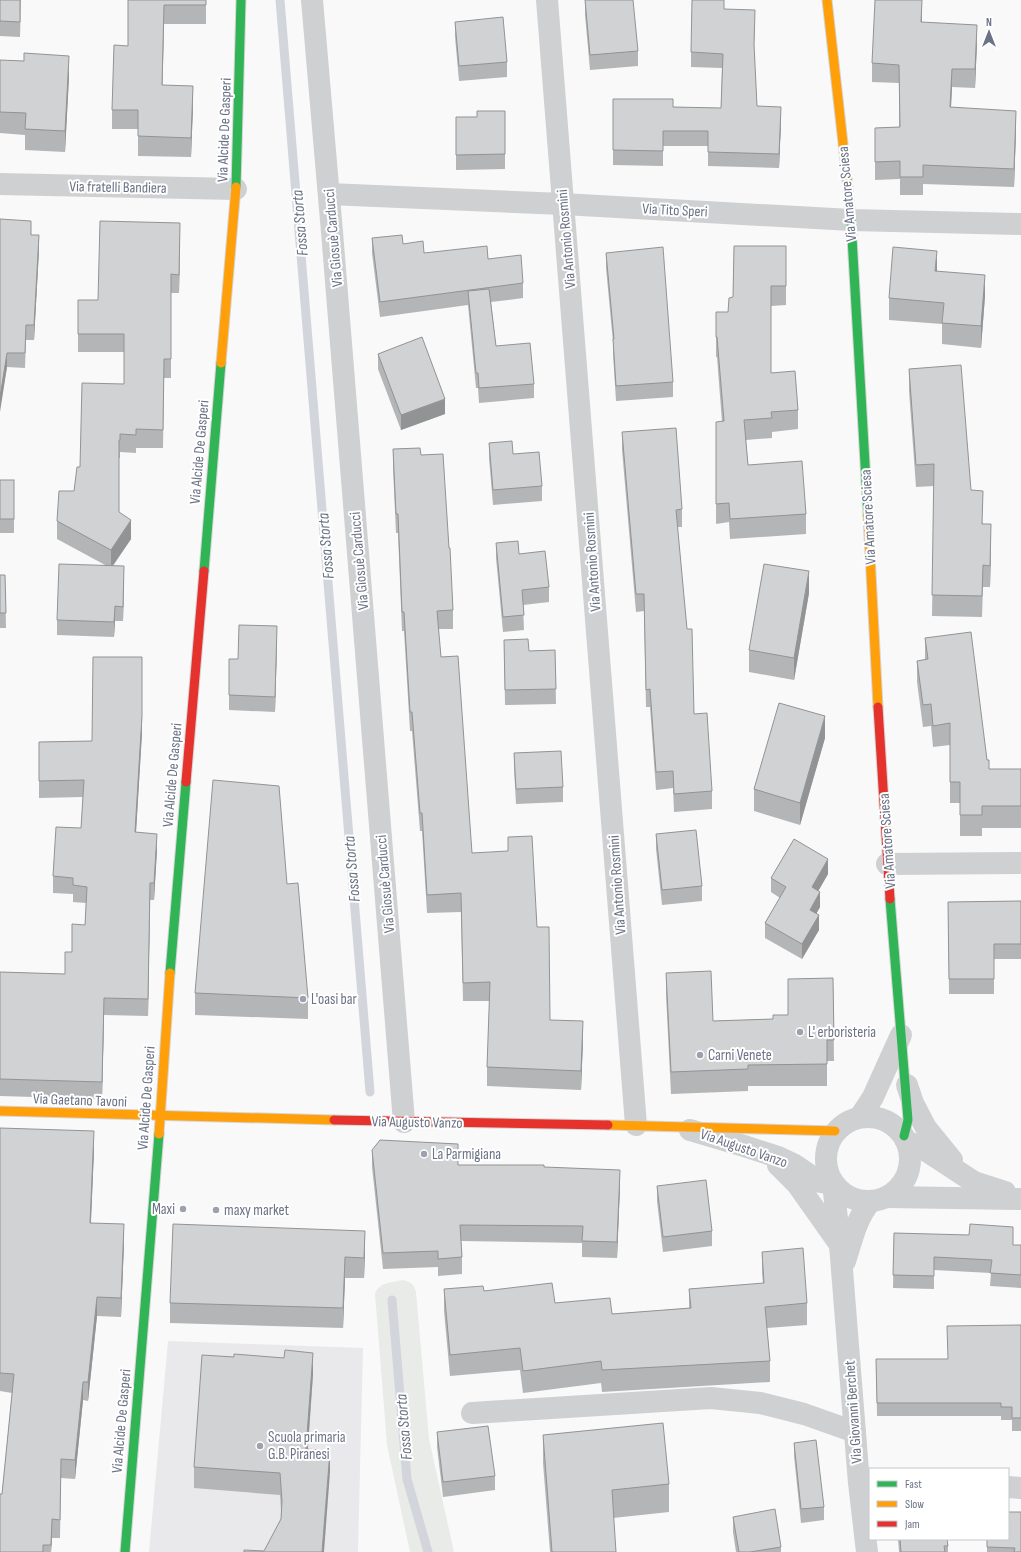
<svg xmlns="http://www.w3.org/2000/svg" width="1021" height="1552" font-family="'Sofia Sans Condensed',sans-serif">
	<rect width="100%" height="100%" fill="#f9f9f9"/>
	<path fill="#e9e9eb" d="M 168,1341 L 363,1348 L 358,1552 L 149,1552 Z"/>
	<path fill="#e8ebe7" d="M 402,1280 C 410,1281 414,1284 416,1292 L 429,1439 L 454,1552 L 410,1552 L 387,1445 L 375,1294 C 379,1282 391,1283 402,1280 Z"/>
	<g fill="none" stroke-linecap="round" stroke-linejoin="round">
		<g stroke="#d2d5db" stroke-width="9">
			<path d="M 280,0 L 370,1092"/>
			<path d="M 392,1300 L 407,1479 L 428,1552"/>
		</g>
		<defs>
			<g id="fast">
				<path d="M 847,179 L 851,220 L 868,516"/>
				<path d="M 236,187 L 241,0"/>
				<path d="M 204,571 L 221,363"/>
				<path d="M 890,899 L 908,1120 L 904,1136"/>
				<path d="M 170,973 L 186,782"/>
				<path d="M 125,1552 L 159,1134"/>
			</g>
			<g id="slow">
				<path d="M 827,0 L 847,179"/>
				<path d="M 221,363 L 236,187"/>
				<path d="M 868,516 L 878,707"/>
				<path d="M 0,1111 L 334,1120"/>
				<path d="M 608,1125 L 835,1131"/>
				<path d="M 159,1134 L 170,973"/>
			</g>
			<g id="jam">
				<path d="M 878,707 L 890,899"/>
				<path d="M 186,782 L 204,571"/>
				<path d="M 334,1120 L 608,1125"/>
			</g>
		</defs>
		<use href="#fast" stroke="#d5d5d7" stroke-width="11"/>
		<use href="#slow" stroke="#d5d5d7" stroke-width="11"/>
		<use href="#jam" stroke="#d5d5d7" stroke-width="11"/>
		<g stroke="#cfd0d2" stroke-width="22">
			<path d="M 312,0 L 332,232 L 404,1122"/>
			<path d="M 547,0 L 636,1125"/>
			<path d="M 0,184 L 236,189"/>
			<path d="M 329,194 L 563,204 L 851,220 L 1021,224"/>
			<path d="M 887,864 L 1021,863"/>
			<path d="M 907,1085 L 913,1103 L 926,1128 L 952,1160"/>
			<circle cx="868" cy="1159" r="42"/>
			<path d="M 860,1117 L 873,1097 L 901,1035"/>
			<path d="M 690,1130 L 744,1146 L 778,1157 L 795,1165 L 820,1182 L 833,1184 L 840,1245 L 859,1483 L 867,1552"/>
			<path d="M 906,1141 L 922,1148 L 974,1182 L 1005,1192"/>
			<path d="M 778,1165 L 797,1184 L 838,1242"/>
			<path d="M 887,1197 L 1021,1199"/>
			<path d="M 845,1261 C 852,1240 856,1219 870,1202"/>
			<path d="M 472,1413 L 711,1398 L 760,1403 L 804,1414 L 855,1432"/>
			<path d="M 1008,1487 L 1021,1488"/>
		</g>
		<use href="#fast" stroke="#30b455" stroke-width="9"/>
		<use href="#slow" stroke="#ff9f0a" stroke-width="9"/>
		<use href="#jam" stroke="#e5322d" stroke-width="9"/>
	</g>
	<g fill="#b4b5b6">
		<path d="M 0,0 L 21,0 L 20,37 L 0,36 Z"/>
		<path d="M 128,0 L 206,0 L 206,24 L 164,24 L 162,85 L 193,106 L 191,157 L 138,156 L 138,129 L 112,129 L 112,110 L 128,46 Z"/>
		<path d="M 585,0 L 638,51 L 638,66 L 590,70 L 585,15 Z"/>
		<path d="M 724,9 L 755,25 L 754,50 L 757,106 L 781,121 L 779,168 L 708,166 L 708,146 L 663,146 L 663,166 L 613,165 L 613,99 L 673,107 L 721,108 L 722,68 L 691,67 L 691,52 Z"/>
		<path d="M 922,14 L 922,22 L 977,43 L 975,88 L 952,87 L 951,107 L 1016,130 L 1014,187 L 923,184 L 923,195 L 900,195 L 900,179 L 875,180 L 875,128 L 899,127 L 899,83 L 872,82 L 872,63 Z"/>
		<path d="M 455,22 L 507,62 L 507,77 L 459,81 L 455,37 Z"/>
		<path d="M 0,60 L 69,77 L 65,152 L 25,150 L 25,135 L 0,133 Z"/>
		<path d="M 505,111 L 505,169 L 456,170 L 456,117 L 477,117 Z"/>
		<path d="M 0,219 L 39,250 L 34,340 L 26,340 L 25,368 L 7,367 L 0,406 Z"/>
		<path d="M 372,238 L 403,244 L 424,253 L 488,259 L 523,283 L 523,298 L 491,302 L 496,346 L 534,384 L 534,398 L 479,403 L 478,388 L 476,388 L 468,305 L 380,317 L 372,253 Z"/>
		<path d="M 180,241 L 179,293 L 171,293 L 171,378 L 164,378 L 163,448 L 136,448 L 136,453 L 120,452 L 120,458 L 119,458 L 119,512 L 131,539 L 113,566 L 124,581 L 123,621 L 115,621 L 114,637 L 57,635 L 57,620 L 107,566 L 57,539 L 57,521 L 74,491 L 80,467 L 124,384 L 124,352 L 78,352 L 78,300 L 98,300 Z"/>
		<path d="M 734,246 L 786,286 L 786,305 L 771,306 L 771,373 L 798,410 L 798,429 L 772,432 L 772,438 L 746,440 L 748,465 L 806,514 L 806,534 L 730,539 L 729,522 L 716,524 L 716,422 L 722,422 L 717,357 L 716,357 L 716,312 L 728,312 L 733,297 Z"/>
		<path d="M 606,253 L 673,382 L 673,397 L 616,401 L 613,354 L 613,342 L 606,268 Z"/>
		<path d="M 937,271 L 985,296 L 981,348 L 942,344 L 942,324 L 889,320 L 889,298 Z"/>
		<path d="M 378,354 L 445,414 L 401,430 L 378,369 Z"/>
		<path d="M 909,369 L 971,490 L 991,546 L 990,587 L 983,587 L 982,617 L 932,616 L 934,486 L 916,487 L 909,391 Z"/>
		<path d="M 622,432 L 682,509 L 682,527 L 677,527 L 694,714 L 712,791 L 712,809 L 674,812 L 673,788 L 656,790 L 650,707 L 646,707 L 644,611 L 636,612 L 622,450 Z"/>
		<path d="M 489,443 L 513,454 L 542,486 L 542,501 L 493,505 L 489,458 Z"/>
		<path d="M 393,449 L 421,455 L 449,548 L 453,610 L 453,629 L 438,629 L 441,657 L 472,853 L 537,927 L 550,1020 L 583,1040 L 581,1090 L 487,1086 L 487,1067 L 490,1001 L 463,1001 L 461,912 L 427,913 L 422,831 L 420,831 L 412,731 L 410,731 L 404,631 L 402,631 L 398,533 L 396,533 L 393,468 Z"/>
		<rect x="0" y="480" width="14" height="53"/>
		<path d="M 496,543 L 519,554 L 549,587 L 549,602 L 523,605 L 524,630 L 503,632 L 496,558 Z"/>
		<path d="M 0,575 L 5,575 L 6,628 L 0,628 Z"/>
		<path d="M 809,593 L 794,680 L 749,672 L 749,650 Z"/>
		<path d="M 925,638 L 987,760 L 989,769 L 1021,769 L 1021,828 L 982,828 L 982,836 L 960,836 L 960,803 L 950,803 L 950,745 L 933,747 L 931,726 L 923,727 L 917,682 L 917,661 L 925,660 Z"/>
		<path d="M 504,640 L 529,651 L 555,650 L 556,704 L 505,705 Z"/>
		<path d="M 277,641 L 275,712 L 229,710 L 229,695 L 238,659 Z"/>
		<path d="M 142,733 L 136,832 L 157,850 L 154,900 L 150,900 L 148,1016 L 104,1015 L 102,1099 L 0,1096 L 0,972 L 65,974 L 72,952 L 85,925 L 86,903 L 73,902 L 73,894 L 53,893 L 53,876 L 81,828 L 83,797 L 39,798 L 39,742 L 92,741 Z"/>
		<path d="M 825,738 L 800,825 L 754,811 L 754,789 Z"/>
		<path d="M 514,753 L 563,787 L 563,802 L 516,804 L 514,768 Z"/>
		<path d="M 656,834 L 702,886 L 702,901 L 662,905 L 656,849 Z"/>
		<path d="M 828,874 L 818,891 L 820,907 L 816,914 L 819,930 L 802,959 L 765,938 L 765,923 L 780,898 L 771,892 L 771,878 Z"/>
		<path d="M 287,884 L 308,998 L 308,1019 L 195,1015 L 195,993 Z"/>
		<path d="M 1021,901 L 1021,959 L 994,959 L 994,994 L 949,994 L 948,902 Z"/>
		<path d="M 666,973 L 713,1021 L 773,1019 L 788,1015 L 833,978 L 834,1061 L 827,1061 L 827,1086 L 748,1086 L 748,1091 L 671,1094 L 666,995 Z"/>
		<path d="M 0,1128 L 94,1150 L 91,1223 L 124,1243 L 121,1317 L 97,1316 L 88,1401 L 83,1400 L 75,1479 L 61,1478 L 60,1538 L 52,1538 L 51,1552 L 0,1552 L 2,1494 L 12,1393 L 0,1391 Z"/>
		<path d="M 372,1150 L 458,1165 L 544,1167 L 620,1186 L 617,1258 L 582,1257 L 582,1243 L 461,1241 L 462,1257 L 462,1274 L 438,1276 L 438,1267 L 383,1269 L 372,1167 Z"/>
		<path d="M 657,1186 L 712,1231 L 712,1246 L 663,1252 L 657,1201 Z"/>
		<path d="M 894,1233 L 1013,1245 L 1021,1245 L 1021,1288 L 990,1286 L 991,1273 L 934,1270 L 934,1289 L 893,1288 Z"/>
		<path d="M 365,1251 L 364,1278 L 345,1278 L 343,1328 L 170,1323 L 170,1303 Z"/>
		<path d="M 762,1252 L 807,1303 L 807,1325 L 767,1328 L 770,1361 L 770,1382 L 602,1392 L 601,1383 L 523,1393 L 520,1370 L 450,1376 L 444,1311 L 444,1289 L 484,1291 L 555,1303 L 612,1314 L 689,1308 L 689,1289 L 763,1284 L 762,1273 Z"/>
		<path d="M 1021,1325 L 1021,1431 L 1012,1431 L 1012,1420 L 1001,1420 L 1001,1416 L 877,1416 L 876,1359 L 947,1359 Z"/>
		<path d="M 313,1374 L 308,1449 L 330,1472 L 264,1551 L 281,1519 L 281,1510 L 280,1495 L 194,1488 L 194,1467 Z"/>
		<path d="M 437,1432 L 495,1476 L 495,1490 L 443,1497 L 437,1447 Z"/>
		<path d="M 543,1435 L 669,1484 L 669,1512 L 613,1518 L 616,1552 L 550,1552 L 543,1463 Z"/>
		<path d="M 794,1443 L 824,1507 L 824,1520 L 801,1523 L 794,1456 Z"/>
		<path d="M 733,1517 L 781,1547 L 781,1552 L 736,1552 L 733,1532 Z"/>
		<path d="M 898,1539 L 947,1539 L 948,1546 L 948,1552 L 899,1552 Z"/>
		<path d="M 987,1539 L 1008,1539 L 1021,1552 L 987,1552 Z"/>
	</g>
	<g fill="#929394">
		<path d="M 922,0 L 922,14 L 921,40 L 921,22 Z"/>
		<path d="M 164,5 L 164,24 L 162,105 L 162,85 Z"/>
		<path d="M 977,25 L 977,43 L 975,88 L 975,69 Z"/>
		<path d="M 69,56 L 69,77 L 65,152 L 65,131 Z"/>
		<path d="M 952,69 L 952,87 L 950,125 L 950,107 Z"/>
		<path d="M 193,86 L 193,106 L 191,157 L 191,138 Z"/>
		<path d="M 781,107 L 781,121 L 779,168 L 779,154 Z"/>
		<path d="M 1016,111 L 1016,130 L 1014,187 L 1014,169 Z"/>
		<path d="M 180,223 L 180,241 L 179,293 L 179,275 Z"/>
		<path d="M 39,235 L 39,250 L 34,340 L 34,325 Z"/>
		<path d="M 937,251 L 937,273 L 935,271 Z"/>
		<path d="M 985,275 L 985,296 L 981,348 L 981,326 Z"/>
		<path d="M 7,353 L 7,367 L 0,412 L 0,392 Z"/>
		<path d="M 445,399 L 445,414 L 401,430 L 401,415 Z"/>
		<path d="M 131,520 L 131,539 L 111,568 L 111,550 Z"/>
		<path d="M 991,524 L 991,546 L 990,587 L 990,566 Z"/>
		<path d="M 124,566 L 124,581 L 123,621 L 123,607 Z"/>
		<path d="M 809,571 L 809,593 L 794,680 L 794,658 Z"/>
		<path d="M 115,606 L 115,621 L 114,637 L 114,622 Z"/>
		<path d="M 277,626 L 277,641 L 275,712 L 275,697 Z"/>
		<path d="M 142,657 L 142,733 L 135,849 L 135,832 Z"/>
		<path d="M 825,716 L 825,738 L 800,825 L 800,803 Z"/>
		<path d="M 157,834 L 157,850 L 154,900 L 154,883 Z"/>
		<path d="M 828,859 L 828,874 L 812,902 L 812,887 Z"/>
		<path d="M 150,883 L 150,900 L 148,1016 L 148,999 Z"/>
		<path d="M 820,892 L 820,907 L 810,925 L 810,910 Z"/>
		<path d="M 819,915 L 819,930 L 802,959 L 802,944 Z"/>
		<path d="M 104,998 L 104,1015 L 102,1099 L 102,1082 Z"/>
		<path d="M 583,1021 L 583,1040 L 581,1090 L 581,1071 Z"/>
		<path d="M 94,1131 L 94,1150 L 90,1241 L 90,1223 Z"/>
		<path d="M 620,1170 L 620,1186 L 617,1258 L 617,1242 Z"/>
		<path d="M 124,1224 L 124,1243 L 121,1317 L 121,1298 Z"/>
		<path d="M 365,1231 L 365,1251 L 364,1278 L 364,1258 Z"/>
		<path d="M 345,1257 L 345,1278 L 343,1328 L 343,1308 Z"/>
		<path d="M 97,1297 L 97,1316 L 88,1401 L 88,1382 Z"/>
		<path d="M 313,1353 L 313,1374 L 306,1471 L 306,1449 Z"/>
		<path d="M 83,1382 L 83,1400 L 75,1479 L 75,1460 Z"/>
		<path d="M 330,1451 L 330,1472 L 324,1552 L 322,1552 Z"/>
		<path d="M 52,1519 L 52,1538 L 51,1552 L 51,1545 Z"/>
	</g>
	<g fill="#d1d2d4" stroke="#929394">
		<path d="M 0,0 L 20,0 L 20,22 L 0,21 Z"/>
		<path d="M 128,0 L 206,0 L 206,5 L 164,5 L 162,85 L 193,86 L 191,138 L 138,136 L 138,110 L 112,110 L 114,45 L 128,46 Z"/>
		<path d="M 585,0 L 633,0 L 638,51 L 590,55 Z"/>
		<path d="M 692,0 L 724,0 L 724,9 L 755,10 L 754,44 L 757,106 L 781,107 L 779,154 L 708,152 L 708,131 L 663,131 L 663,151 L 613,150 L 613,99 L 673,99 L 673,107 L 721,108 L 723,54 L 691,52 Z"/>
		<path d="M 875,0 L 922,0 L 921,22 L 977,25 L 975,69 L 952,69 L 950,107 L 1016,111 L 1014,169 L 923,165 L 923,177 L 900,177 L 900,161 L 875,162 L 875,128 L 900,127 L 899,65 L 872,63 Z"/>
		<path d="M 503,17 L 507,62 L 459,66 L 455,22 Z"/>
		<path d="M 24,53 L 69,56 L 65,131 L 25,129 L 26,113 L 0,112 L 0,60 L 24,61 Z"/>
		<path d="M 477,111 L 505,111 L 505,154 L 456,155 L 456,117 L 477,117 Z"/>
		<path d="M 0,219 L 31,221 L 31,235 L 39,235 L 34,325 L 26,325 L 25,353 L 7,353 L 0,397 Z"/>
		<path d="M 100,221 L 180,223 L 179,275 L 171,274 L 171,359 L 164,359 L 163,430 L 136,429 L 136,435 L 120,434 L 120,440 L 119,440 L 119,512 L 131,520 L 111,550 L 57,521 L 59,491 L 74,491 L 77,467 L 80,467 L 82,383 L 124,384 L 124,334 L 78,334 L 78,300 L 98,300 Z"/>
		<path d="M 402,235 L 403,244 L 423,241 L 424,253 L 487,246 L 488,259 L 521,255 L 523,283 L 380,302 L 372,238 Z"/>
		<path d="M 734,246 L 786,246 L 786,286 L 771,286 L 771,373 L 795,371 L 798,410 L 771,412 L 772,418 L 744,420 L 748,465 L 802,461 L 806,514 L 730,519 L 729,503 L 716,504 L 716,422 L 724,421 L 717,337 L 716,337 L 716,312 L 728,312 L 729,298 L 733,297 Z"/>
		<path d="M 663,247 L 673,382 L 616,386 L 613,339 L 614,339 L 606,253 Z"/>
		<path d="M 893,247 L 937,251 L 935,271 L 985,275 L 981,326 L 942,323 L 944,303 L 889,298 Z"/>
		<path d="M 489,289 L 496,346 L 530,343 L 534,384 L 479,388 L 478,373 L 476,373 L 468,291 Z"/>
		<path d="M 422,337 L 445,399 L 401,415 L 378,354 Z"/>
		<path d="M 961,365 L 971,490 L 983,491 L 982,524 L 991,524 L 990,566 L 983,565 L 982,596 L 932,595 L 934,464 L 916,465 L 909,369 Z"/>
		<path d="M 676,428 L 682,509 L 676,510 L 687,629 L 692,629 L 694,714 L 707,713 L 712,791 L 674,794 L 673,771 L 656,772 L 650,689 L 646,690 L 644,594 L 636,594 L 622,432 Z"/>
		<path d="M 512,441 L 513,454 L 539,452 L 542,486 L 493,490 L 489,443 Z"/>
		<path d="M 420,448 L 421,455 L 443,454 L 449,548 L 450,548 L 453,610 L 437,611 L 441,657 L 458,656 L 472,853 L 508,851 L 508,837 L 532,836 L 537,927 L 549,927 L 550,1020 L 583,1021 L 581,1071 L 487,1067 L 490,982 L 463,983 L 461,893 L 427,895 L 422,813 L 420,813 L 412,712 L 410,712 L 404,612 L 402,612 L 398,514 L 396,514 L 393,449 Z"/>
		<rect x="0" y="480" width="14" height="39"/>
		<path d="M 518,541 L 519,554 L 545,551 L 549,587 L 522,590 L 524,615 L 503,617 L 496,543 Z"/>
		<path d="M 59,564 L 124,566 L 123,607 L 115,606 L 114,622 L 57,620 Z"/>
		<path d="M 764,564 L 809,571 L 794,658 L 749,650 Z"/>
		<path d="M 0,575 L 5,575 L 6,613 L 0,613 Z"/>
		<path d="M 239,625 L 277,626 L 275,697 L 229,695 L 229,659 L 238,659 Z"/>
		<path d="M 971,632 L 987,760 L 989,760 L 989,769 L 1021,769 L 1021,806 L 982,806 L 982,815 L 960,815 L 960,782 L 950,782 L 950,723 L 933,726 L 931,704 L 923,705 L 917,661 L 928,659 L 925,638 Z"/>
		<path d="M 528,639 L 529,651 L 555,650 L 556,689 L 505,690 L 504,640 Z"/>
		<path d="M 93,657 L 142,657 L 142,716 L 135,832 L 157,834 L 154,883 L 150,883 L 148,999 L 104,998 L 102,1082 L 0,1079 L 0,972 L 65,974 L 65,952 L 72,952 L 72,924 L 85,925 L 87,887 L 73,885 L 73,878 L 53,876 L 56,827 L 81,828 L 84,780 L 39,781 L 39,742 L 92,741 Z"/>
		<path d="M 779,703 L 825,716 L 800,803 L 754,789 Z"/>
		<path d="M 561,751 L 563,787 L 516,789 L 514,753 Z"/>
		<path d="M 213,780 L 279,786 L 287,884 L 298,883 L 308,998 L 195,993 Z"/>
		<path d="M 696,830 L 702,886 L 662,890 L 656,834 Z"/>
		<path d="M 794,839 L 828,859 L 812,887 L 820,892 L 810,910 L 819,915 L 802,944 L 765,923 L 786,887 L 771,878 Z"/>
		<path d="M 1021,901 L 1021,944 L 994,944 L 994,979 L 949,979 L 948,902 Z"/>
		<path d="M 711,971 L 713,1021 L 773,1019 L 773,1015 L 788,1015 L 788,979 L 833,978 L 834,1040 L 827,1040 L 827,1064 L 748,1065 L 748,1069 L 671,1072 L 666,973 Z"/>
		<path d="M 0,1128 L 94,1131 L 90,1223 L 124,1224 L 121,1298 L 97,1297 L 88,1382 L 83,1382 L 75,1460 L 61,1459 L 60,1520 L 52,1519 L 51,1545 L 43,1545 L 43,1552 L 0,1552 L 0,1494 L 2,1494 L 14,1374 L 0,1373 Z"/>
		<path d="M 380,1140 L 458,1144 L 458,1165 L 544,1165 L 544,1167 L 620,1170 L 617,1242 L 582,1241 L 583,1226 L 460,1225 L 462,1257 L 438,1259 L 438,1251 L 383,1253 L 372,1150 Z"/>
		<path d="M 706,1180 L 712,1231 L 663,1237 L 657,1186 Z"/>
		<path d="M 173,1224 L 365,1231 L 364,1258 L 345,1257 L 343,1308 L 170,1303 Z"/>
		<path d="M 970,1224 L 1013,1227 L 1013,1245 L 1021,1245 L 1021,1275 L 990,1273 L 992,1260 L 934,1257 L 934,1276 L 893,1275 L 894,1233 L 969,1235 Z"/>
		<path d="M 803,1248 L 807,1303 L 765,1307 L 770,1361 L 602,1370 L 601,1361 L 523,1371 L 520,1348 L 450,1355 L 444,1289 L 483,1286 L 484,1291 L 552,1283 L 555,1303 L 610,1298 L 612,1314 L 691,1308 L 689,1289 L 764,1283 L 762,1252 Z"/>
		<path d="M 1021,1325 L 1021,1418 L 1012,1418 L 1012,1407 L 1001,1407 L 1001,1403 L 877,1403 L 876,1359 L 948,1359 L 947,1326 Z"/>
		<path d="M 285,1350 L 313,1353 L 306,1449 L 330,1451 L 322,1552 L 244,1552 L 244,1550 L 264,1551 L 281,1519 L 282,1501 L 280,1473 L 194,1467 L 202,1355 L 234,1357 L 234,1354 L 284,1358 Z"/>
		<path d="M 663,1423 L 669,1484 L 612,1490 L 616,1552 L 552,1552 L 543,1435 Z"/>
		<path d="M 488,1426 L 495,1476 L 443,1482 L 437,1432 Z"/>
		<path d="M 816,1440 L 824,1507 L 801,1509 L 794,1443 Z"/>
		<path d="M 775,1509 L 781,1547 L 750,1552 L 739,1552 L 733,1517 Z"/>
		<path d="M 1008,1512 L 1021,1512 L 1021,1552 L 1014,1552 L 1015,1548 L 987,1547 L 987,1539 L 1008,1539 Z"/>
		<path d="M 900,1539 L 947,1539 L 948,1546 L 944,1546 L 945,1552 L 901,1552 Z"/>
	</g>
	<g fill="#9da1ae" stroke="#fff" stroke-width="1.5">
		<circle cx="303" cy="999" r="4"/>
		<circle cx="800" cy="1032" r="4"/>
		<circle cx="700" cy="1055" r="4"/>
		<circle cx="424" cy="1154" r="4"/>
		<circle cx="183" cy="1209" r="4"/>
		<circle cx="216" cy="1210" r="4"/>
		<circle cx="260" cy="1446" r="4"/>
	</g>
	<g text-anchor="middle" stroke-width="4" stroke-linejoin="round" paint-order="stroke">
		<g font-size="15" fill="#6b7286" stroke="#fff">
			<text transform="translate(224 130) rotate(-88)" y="5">Via Alcide De Gasperi</text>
			<text transform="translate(118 187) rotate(1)" y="5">Via fratelli Bandiera</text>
			<text transform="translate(847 194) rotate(-95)" y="5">Via Amatore Sciesa</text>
			<text transform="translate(675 210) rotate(3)" y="5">Via Tito Speri</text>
			<text transform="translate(333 238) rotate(-95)" y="5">Via Giosuè Carducci</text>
			<text transform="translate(566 239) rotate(-95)" y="5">Via Antonio Rosmini</text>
			<text transform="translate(199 452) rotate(-85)" y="5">Via Alcide De Gasperi</text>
			<text transform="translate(868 517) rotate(-93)" y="5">Via Amatore Sciesa</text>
			<text transform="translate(359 561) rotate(-95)" y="5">Via Giosuè Carducci</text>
			<text transform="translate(592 562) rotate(-94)" y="5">Via Antonio Rosmini</text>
			<text transform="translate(172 775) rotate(-85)" y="5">Via Alcide De Gasperi</text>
			<text transform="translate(887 841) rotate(-94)" y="5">Via Amatore Sciesa</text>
			<text transform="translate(385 884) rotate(-95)" y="5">Via Giosuè Carducci</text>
			<text transform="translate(617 885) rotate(-94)" y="5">Via Antonio Rosmini</text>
			<text transform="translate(146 1098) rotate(-86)" y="5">Via Alcide De Gasperi</text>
			<text transform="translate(80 1100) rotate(2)" y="5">Via Gaetano Tavoni</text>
			<text transform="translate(417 1122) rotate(1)" y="5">Via Augusto Vanzo</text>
			<text transform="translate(744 1148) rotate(19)" y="5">Via Augusto Vanzo</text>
			<text transform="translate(853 1412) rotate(-94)" y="5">Via Giovanni Berchet</text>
			<text transform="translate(121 1421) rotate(-85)" y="5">Via Alcide De Gasperi</text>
		</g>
		<g font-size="15" fill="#6b7286" stroke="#fff" text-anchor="start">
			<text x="311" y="1004">L'oasi bar</text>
			<text x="808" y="1037">L' erboristeria</text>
			<text x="708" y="1060">Carni Venete</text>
			<text x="432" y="1159">La Parmigiana</text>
			<text x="175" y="1214" text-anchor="end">Maxi</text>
			<text x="224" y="1215">maxy market</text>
			<text x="268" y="1442">Scuola primaria<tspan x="268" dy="17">G.B. Piranesi</tspan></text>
		</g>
		<g font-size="16" font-style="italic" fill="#677281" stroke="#fff">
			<text transform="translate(299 223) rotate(-95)" y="6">Fossa Storta</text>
			<text transform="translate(325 546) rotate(-95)" y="6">Fossa Storta</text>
			<text transform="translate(351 869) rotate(-95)" y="6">Fossa Storta</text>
			<text transform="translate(403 1427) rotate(-95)" y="6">Fossa Storta</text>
		</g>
	</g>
	<rect x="869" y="1468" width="140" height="72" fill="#ffffff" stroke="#c4c7cf"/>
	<rect x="877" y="1481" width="20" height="6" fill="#30b455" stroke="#c4c7cf"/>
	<text x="905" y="1488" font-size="12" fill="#6b7286">Fast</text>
	<rect x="877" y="1501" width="20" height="6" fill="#ff9f0a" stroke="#c4c7cf"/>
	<text x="905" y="1508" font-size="12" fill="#6b7286">Slow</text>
	<rect x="877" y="1521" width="20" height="6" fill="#e5322d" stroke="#c4c7cf"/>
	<text x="905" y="1528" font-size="12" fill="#6b7286">Jam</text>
	<g transform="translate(989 32)" stroke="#ffffff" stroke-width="3" paint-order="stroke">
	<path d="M0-3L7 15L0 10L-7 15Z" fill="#6b7286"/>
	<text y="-6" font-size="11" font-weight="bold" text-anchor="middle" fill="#6b7286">N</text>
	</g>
</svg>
